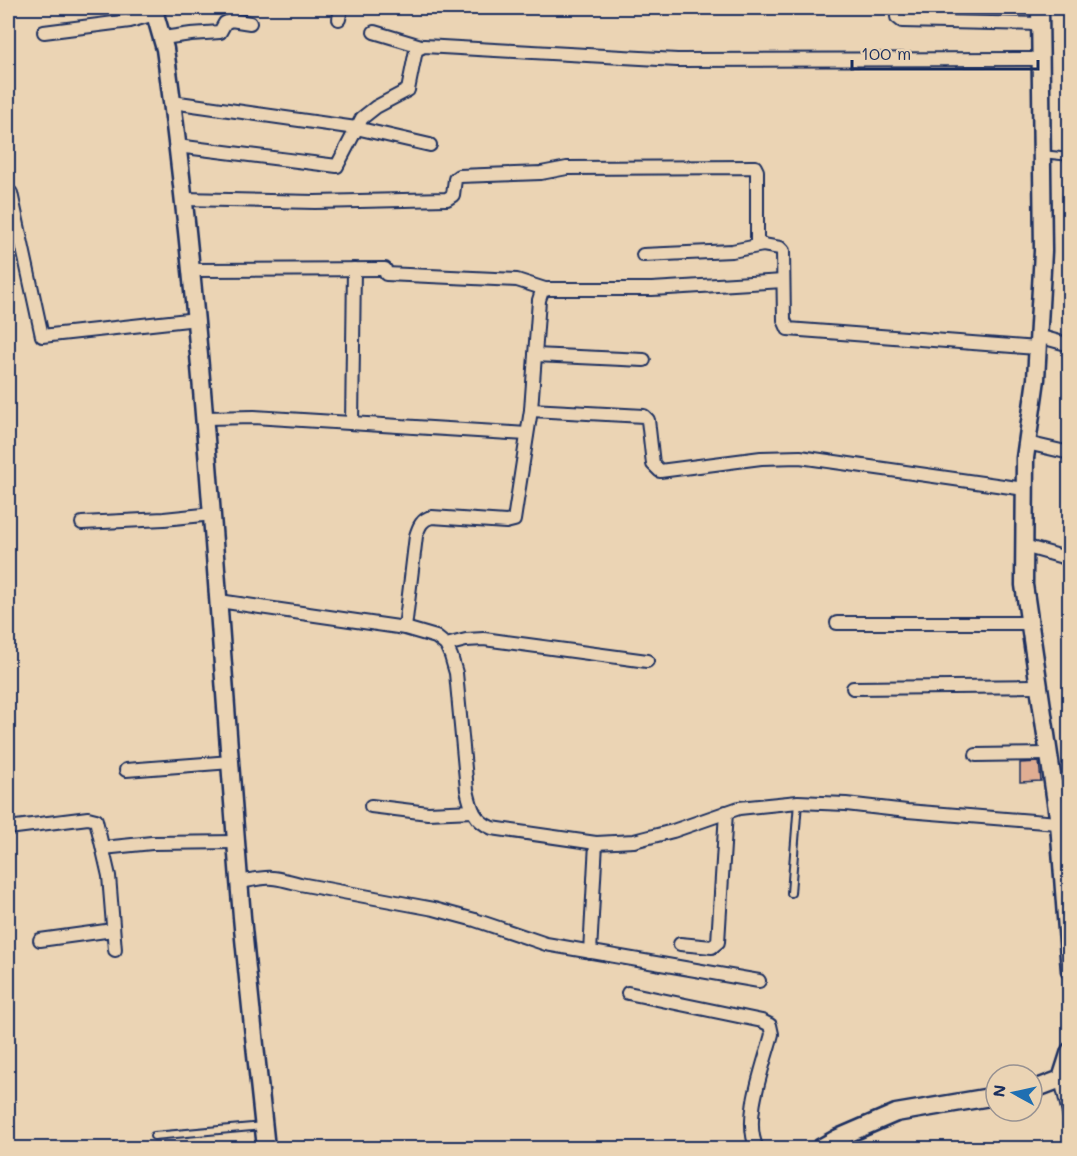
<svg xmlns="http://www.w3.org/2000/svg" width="1077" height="1156" font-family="Mali,sans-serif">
	<rect width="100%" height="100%" fill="#ebd4b4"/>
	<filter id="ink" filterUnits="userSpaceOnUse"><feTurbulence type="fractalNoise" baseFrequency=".0167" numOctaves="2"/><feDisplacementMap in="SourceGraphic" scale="12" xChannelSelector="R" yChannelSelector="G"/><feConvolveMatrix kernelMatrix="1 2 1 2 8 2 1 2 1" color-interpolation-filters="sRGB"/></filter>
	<g filter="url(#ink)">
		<path fill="#e0ae93" stroke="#1b2f5e" stroke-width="1.5" d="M 1039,762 L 1041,781 L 1020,782 L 1020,763 Z"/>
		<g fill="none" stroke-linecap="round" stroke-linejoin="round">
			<defs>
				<g id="lane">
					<path d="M 1042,154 L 1070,157"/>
					<path d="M 791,893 L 798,802"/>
					<path d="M 154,1136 L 263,1126"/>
				</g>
				<g id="street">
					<path d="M 898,8 L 897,17 L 902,21 L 1040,24"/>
					<path d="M 339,19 L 341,8"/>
					<path d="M 44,32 L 130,21 L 155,14 L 161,8"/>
					<path d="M 374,32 L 421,46"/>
					<path d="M 163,38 L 191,34 L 220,32 L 225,23 L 231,20 L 250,23"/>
					<path d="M 172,102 L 356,128 L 430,145"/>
					<path d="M 177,146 L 337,166 L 362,118 L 376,107 L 408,90 L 416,50 L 424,46 L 677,60 L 1040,59"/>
					<path d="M 11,193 L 42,336 L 197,319"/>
					<path d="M 184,199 L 315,202 L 447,199 L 453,195 L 455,179 L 459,176 L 541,173 L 567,168 L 755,167 L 757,171 L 757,241 L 763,245 L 780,248 L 783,251 L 784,320 L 788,329 L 1037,348"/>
					<path d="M 643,255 L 732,251 L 763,245"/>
					<path d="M 192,270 L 385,269"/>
					<path d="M 386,274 L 517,280 L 545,289"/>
					<path d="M 1038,336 L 1070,345"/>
					<path d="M 535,355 L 644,360"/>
					<path d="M 531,410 L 644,416 L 648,420 L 653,464 L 660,471 L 761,458 L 800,457 L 1025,489"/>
					<path d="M 205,418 L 254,417 L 527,434"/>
					<path d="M 352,423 L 354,269"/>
					<path d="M 1027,443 L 1070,453"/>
					<path d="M 82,523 L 164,519 L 213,514"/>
					<path d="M 1024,546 L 1070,559"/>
					<path d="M 219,601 L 405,628 L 436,637 L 446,645 L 451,656 L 456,673 L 467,790 C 471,808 474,821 492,828 L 596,843 L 634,841 L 673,831 L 739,808 L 798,802 L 846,804 L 907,811 L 1070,824"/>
					<path d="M 837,623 L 1030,623"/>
					<path d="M 405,628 L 416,536 C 419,526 422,519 432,517 L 506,522 L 514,520 L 531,410 L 539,300 L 542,291 L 548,289 L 652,289 L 783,281"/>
					<path d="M 446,645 L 466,640 L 484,639 L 647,661"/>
					<path d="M 853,688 L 1039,686"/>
					<path d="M 976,755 L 1049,754"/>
					<path d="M 126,770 L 231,762"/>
					<path d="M 371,806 L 428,813 L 473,811"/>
					<path d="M 8,828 L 88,818 L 96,820 L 109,876 L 115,950"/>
					<path d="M 103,848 L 152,843 L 237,842"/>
					<path d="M 240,882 C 269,876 271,876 300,884 L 434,909 L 475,920 L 546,944 L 759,981"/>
					<path d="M 40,940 L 113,930"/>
					<path d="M 680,944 L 712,947 L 718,942 L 726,812"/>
					<path d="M 590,952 L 596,843"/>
					<path d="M 628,993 L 762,1021 L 770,1025 L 772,1034 C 764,1065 742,1120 757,1148"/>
					<path d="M 1061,1079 L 1070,1118"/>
				</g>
				<g id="secondary">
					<path d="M 151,8 L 155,14 L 165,49 C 205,337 218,627 242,917 C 249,994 258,1071 266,1148"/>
					<path d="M 1040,8 L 1043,251 L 1036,379 L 1025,458 L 1024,585 L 1059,823 L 1070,971"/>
					<path d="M 1032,1090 L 1061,1079 L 1070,1051"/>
					<path d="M 820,1148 L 838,1138 L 896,1113 L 996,1096"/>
				</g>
			</defs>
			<use href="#lane" stroke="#1b2f5e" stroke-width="10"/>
			<use href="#street" stroke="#1b2f5e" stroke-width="16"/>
			<use href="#secondary" stroke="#1b2f5e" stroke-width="21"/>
			<use href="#lane" stroke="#ebd4b4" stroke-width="6"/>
			<use href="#street" stroke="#ebd4b4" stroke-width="12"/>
			<use href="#secondary" stroke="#ebd4b4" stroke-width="16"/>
		</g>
	</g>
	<rect width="1077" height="1156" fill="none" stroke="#ebd4b4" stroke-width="30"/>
	<rect x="15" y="15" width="1047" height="1126" fill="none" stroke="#1b2f5e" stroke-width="2" filter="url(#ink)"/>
	<g transform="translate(1014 1093) rotate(278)"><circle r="28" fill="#ebd4b4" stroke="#989292" stroke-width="1.5"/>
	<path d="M0-4.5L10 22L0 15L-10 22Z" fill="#1f6fb2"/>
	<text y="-9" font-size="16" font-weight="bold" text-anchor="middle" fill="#1b2f5e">N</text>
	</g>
	<path d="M852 60v9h186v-9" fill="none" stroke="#1b2f5e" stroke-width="3"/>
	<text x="861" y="60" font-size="18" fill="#1b2f5e" stroke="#ebd4b4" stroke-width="4.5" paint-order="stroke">100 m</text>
</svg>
